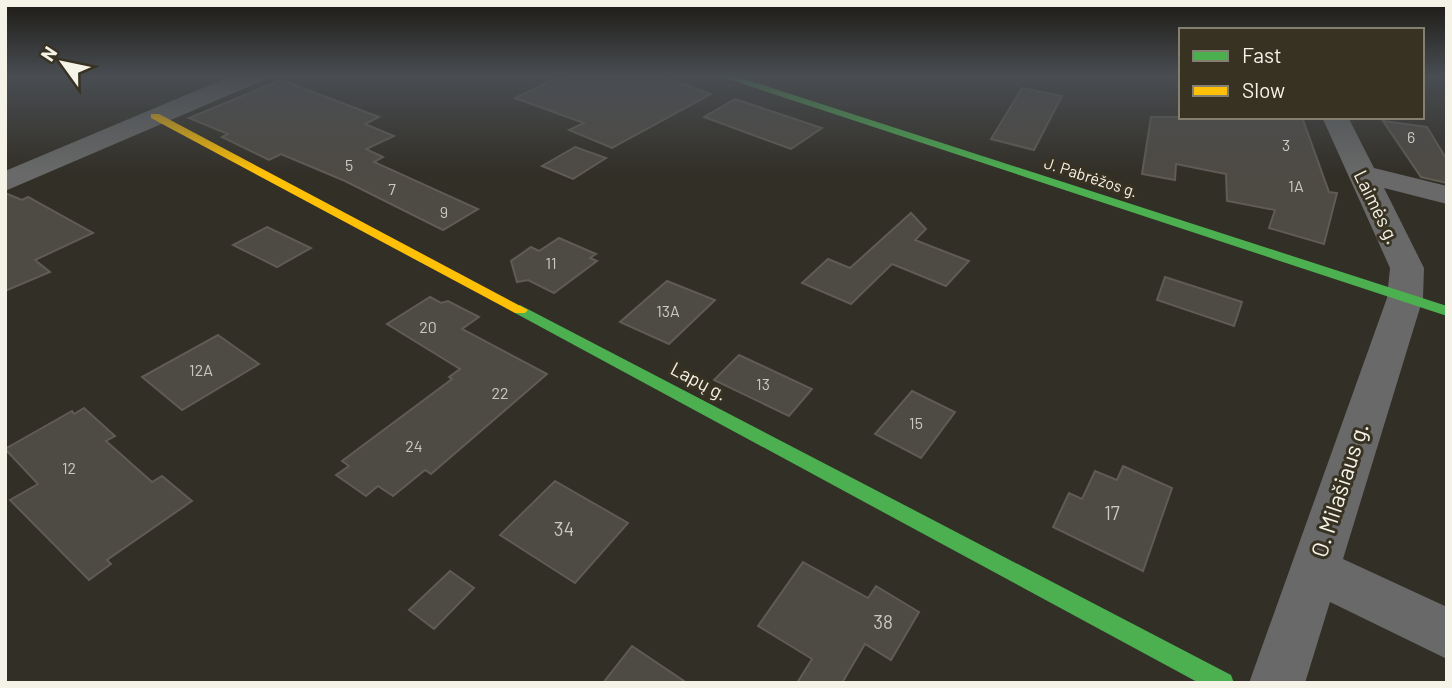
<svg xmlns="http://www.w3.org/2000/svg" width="1452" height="688" font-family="Barlow,sans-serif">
	<rect width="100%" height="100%" fill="#322f27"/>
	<g fill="#4e4a44" stroke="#605b55" stroke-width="2">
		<path d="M 567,76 L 660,76 L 711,94 L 612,148 L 569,130 L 584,123 L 515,98 L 556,78 L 560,80 Z"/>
		<path d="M 281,80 L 379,117 L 365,124 L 394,136 L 366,149 L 383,157 L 374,162 L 478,209 L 443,230 L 345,181 L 281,154 L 269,160 L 222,137 L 228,134 L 189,118 Z"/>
		<path d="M 1022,88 L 1062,96 L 1034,150 L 991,139 Z"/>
		<path d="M 735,99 L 822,128 L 791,149 L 704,117 Z"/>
		<path d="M 1151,117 L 1302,117 L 1329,192 L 1337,193 L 1324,244 L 1269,228 L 1275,210 L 1227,201 L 1226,174 L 1176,164 L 1175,180 L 1142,174 Z"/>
		<path d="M 1383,121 L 1427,127 L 1447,160 L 1447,183 L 1421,177 Z"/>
		<path d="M 575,147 L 606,158 L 573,179 L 542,166 Z"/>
		<path d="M 5,193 L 22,200 L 28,197 L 93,233 L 35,260 L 50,272 L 5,291 Z"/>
		<path d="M 911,213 L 926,229 L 915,240 L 969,261 L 946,286 L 892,264 L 851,304 L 802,283 L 828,259 L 850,268 Z"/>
		<path d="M 267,227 L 311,248 L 277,267 L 233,245 Z"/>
		<path d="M 559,238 L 596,254 L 590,258 L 597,261 L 554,293 L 528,280 L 517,282 L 511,261 L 531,247 L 539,251 Z"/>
		<path d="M 1165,277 L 1242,302 L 1234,326 L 1157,300 Z"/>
		<path d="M 667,281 L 715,300 L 669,344 L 620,322 Z"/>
		<path d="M 430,297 L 441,303 L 448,301 L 479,317 L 462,329 L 547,374 L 431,474 L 425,470 L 393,496 L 378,486 L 366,496 L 336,475 L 349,466 L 342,461 L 452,379 L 449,377 L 460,369 L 387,324 Z"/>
		<path d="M 218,335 L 259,364 L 182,410 L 142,377 Z"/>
		<path d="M 739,355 L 812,389 L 789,416 L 714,380 Z"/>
		<path d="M 912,391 L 955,412 L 921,458 L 875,434 Z"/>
		<path d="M 84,408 L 115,436 L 106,441 L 152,482 L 162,476 L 192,501 L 107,560 L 111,564 L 89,580 L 10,500 L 38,484 L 5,449 L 72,411 L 74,414 Z"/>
		<path d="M 1123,466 L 1172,488 L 1143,571 L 1053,527 L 1069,493 L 1082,499 L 1095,471 L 1117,480 Z"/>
		<path d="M 555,481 L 628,523 L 575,583 L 500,535 Z"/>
		<path d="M 803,562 L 868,598 L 876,586 L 919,612 L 891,660 L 865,644 L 842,683 L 797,683 L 812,659 L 758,626 Z"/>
		<path d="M 450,571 L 474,588 L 434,629 L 409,610 Z"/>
		<path d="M 632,646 L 687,683 L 603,683 Z"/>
	</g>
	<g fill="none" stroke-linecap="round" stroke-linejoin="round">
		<g fill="#686968" fill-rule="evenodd">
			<path d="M 231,76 L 265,76 L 262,81 L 5,191 L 5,171 Z"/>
			<path d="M 1322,117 L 1348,117 L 1374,168 L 1447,186 L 1447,204 L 1384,188 L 1424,268 L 1423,298 L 1343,559 L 1447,607 L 1447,659 L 1330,602 L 1305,683 L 1249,683 L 1387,298 L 1390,268 Z"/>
		</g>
		<g fill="#4caf50" fill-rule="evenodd">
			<path d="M 719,76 L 735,76 L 1447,306 L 1447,316 Z"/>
			<path d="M 520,305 L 1231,675 L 1234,683 L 1199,683 L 515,313 L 512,310 L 515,307 Z"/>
		</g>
		<path fill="#ffc107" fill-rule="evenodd" d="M 151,114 L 159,114 L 528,310 L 525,313 L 515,313 L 151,118 Z"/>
	</g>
	<linearGradient id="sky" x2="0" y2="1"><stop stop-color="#1c1a15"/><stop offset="0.44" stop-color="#494d52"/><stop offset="1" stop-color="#494d52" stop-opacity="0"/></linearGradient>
	<rect width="1452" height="173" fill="url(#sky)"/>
	<g text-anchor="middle" stroke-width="6" stroke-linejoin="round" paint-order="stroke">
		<g font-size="16" fill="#cbc8bf">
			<text x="1411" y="143">6</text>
			<text x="1286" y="151">3</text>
			<text x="349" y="171">5</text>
			<text x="1296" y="192">1A</text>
			<text x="392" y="195">7</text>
			<text x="444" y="218">9</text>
			<text x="551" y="269">11</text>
			<text x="668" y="317">13A</text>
			<text x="428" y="333">20</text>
			<text x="201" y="376">12A</text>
			<text x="763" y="390">13</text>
			<text x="500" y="399">22</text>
			<text x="916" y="429">15</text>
			<text x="414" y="452">24</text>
			<text x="69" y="474">12</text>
		</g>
		<g font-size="16" fill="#f5f2e8" stroke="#373222">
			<text transform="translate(1091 177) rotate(18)" y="6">J. Pabrėžos g.</text>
		</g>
		<g font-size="19" fill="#f5f2e8" stroke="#373222">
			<text transform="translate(1377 207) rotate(64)" y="7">Laimės g.</text>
			<text transform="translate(699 381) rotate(28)" y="7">Lapų g.</text>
		</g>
		<g font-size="19" fill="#cbc8bf">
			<text x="1112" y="520">17</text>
			<text x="564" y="536">34</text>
			<text x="883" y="629">38</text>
		</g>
		<g font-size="23" fill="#f5f2e8" stroke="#373222">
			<text transform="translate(1340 490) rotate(-72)" y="8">O. Milašiaus g.</text>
		</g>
	</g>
	<rect width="1452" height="688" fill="none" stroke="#f5f2e8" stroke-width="14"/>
	<rect x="1179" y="28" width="245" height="91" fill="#373222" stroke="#837f71" stroke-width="2"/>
	<rect x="1193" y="51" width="35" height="10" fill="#4caf50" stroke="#837f71" stroke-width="2"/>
	<text x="1242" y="63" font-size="21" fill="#f5f2e8">Fast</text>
	<rect x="1193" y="86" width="35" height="10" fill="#ffc107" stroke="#837f71" stroke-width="2"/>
	<text x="1242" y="98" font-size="21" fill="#f5f2e8">Slow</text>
	<g transform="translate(63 63) rotate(303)" stroke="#373222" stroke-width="5" paint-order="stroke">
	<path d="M0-5L12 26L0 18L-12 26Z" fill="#f5f2e8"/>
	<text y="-10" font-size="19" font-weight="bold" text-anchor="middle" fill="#f5f2e8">N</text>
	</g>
</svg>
